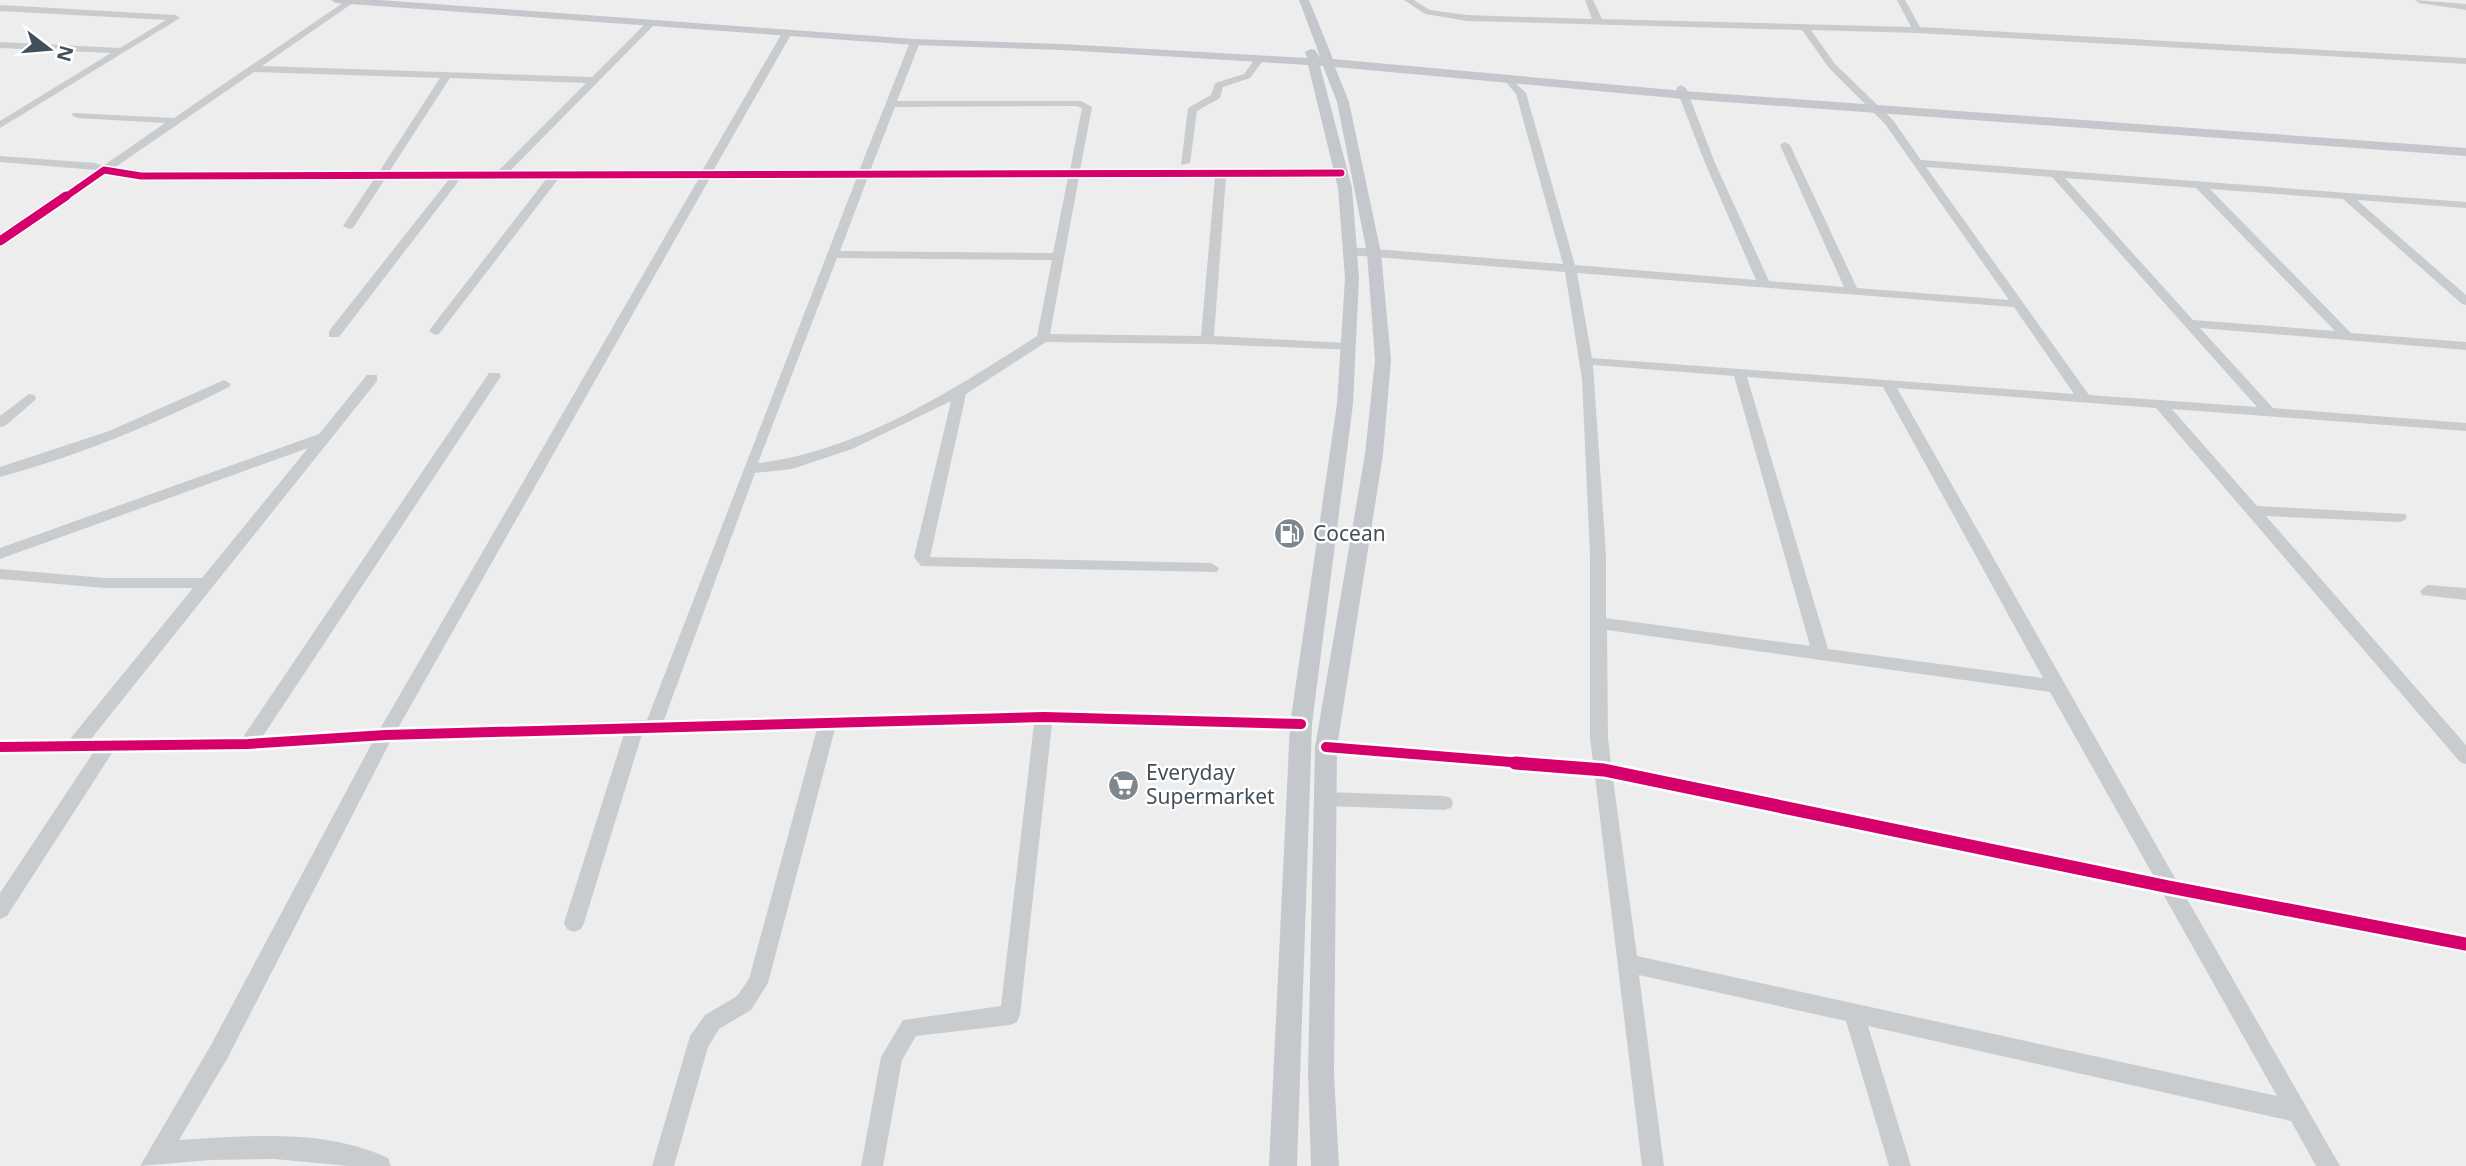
<svg xmlns="http://www.w3.org/2000/svg" width="2466" height="1166" font-family="'Noto Sans',sans-serif">
	<rect width="100%" height="100%" fill="#eeeded"/>
	<g fill="none" stroke-linecap="round" stroke-linejoin="round">
		<g fill="#c9ccce" fill-rule="evenodd">
			<path d="M 347,0 L 357,0 L 262,66 L 592,77 L 648,21 L 654,21 L 654,25 L 509,172 L 702,171 L 782,33 L 787,30 L 792,33 L 713,171 L 859,171 L 910,42 L 915,39 L 920,42 L 897,101 L 1081,101 L 1092,107 L 1080,170 L 1341,170 L 1346,173 L 1341,176 L 1226,177 L 1214,336 L 1348,343 L 1353,344 L 1353,350 L 1207,344 L 1046,342 L 966,394 L 930,557 L 1211,563 L 1219,568 L 1217,572 L 921,566 L 914,557 L 951,401 L 852,449 L 792,469 L 755,473 L 664,720 L 1044,710 L 1301,717 L 1307,719 L 1310,724 L 1307,729 L 1301,731 L 1052,724 L 1020,1015 L 1017,1022 L 1010,1025 L 916,1036 L 902,1060 L 883,1166 L 861,1166 L 881,1057 L 903,1020 L 1001,1006 L 1034,724 L 835,729 L 768,983 L 751,1010 L 719,1029 L 708,1047 L 674,1166 L 652,1166 L 690,1036 L 705,1015 L 737,996 L 749,979 L 817,729 L 642,734 L 584,923 L 581,929 L 574,932 L 567,929 L 564,923 L 624,734 L 390,742 L 227,1059 L 179,1140 C 249,1136 324,1128 388,1158 L 391,1166 L 349,1166 L 274,1159 L 210,1160 L 140,1166 L 211,1045 L 372,743 L 248,751 L 112,753 L 7,916 L 0,919 L 0,893 L 93,753 L 0,754 L 0,740 L 70,739 L 193,588 L 105,588 L 0,579 L 0,569 L 105,578 L 202,578 L 308,448 L 0,559 L 0,548 L 319,434 L 367,375 L 377,375 L 377,381 L 91,739 L 243,737 L 489,373 L 499,373 L 501,376 L 263,736 L 380,729 L 699,178 L 559,178 L 439,334 L 435,335 L 429,331 L 431,328 L 547,178 L 461,178 L 339,337 L 329,337 L 329,331 L 450,178 L 385,179 L 353,228 L 349,229 L 343,226 L 374,179 L 141,179 L 106,174 L 0,244 L 0,236 L 96,170 L 0,162 L 0,156 L 95,163 L 103,166 L 165,123 L 77,118 L 72,115 L 73,113 L 174,118 ZM 254,72 L 440,78 L 379,172 L 141,173 L 114,168 ZM 450,78 L 586,83 L 497,172 L 389,172 ZM 1076,106 L 1082,108 L 1070,170 L 870,171 L 895,107 ZM 857,177 L 647,720 L 398,728 L 710,178 ZM 868,177 L 1068,177 L 1053,253 L 840,251 ZM 1079,177 L 1215,177 L 1201,336 L 1050,334 ZM 837,258 L 1052,260 L 1037,336 C 955,389 857,452 758,463 Z"/>
			<path d="M 1404,0 L 1414,0 L 1430,10 L 1467,15 L 1592,19 L 1585,0 L 1593,0 L 1602,19 L 1911,27 L 1897,0 L 1905,0 L 1920,27 L 2466,58 L 2466,64 L 1917,33 L 1811,30 L 1835,64 L 1893,120 L 1921,160 L 2466,202 L 2466,208 L 2357,200 L 2466,295 L 2466,305 L 2462,304 L 2343,199 L 2210,189 L 2351,333 L 2466,342 L 2466,350 L 2200,328 L 2273,408 L 2466,423 L 2466,431 L 2172,409 L 2257,506 L 2405,514 L 2407,517 L 2405,520 L 2400,522 L 2266,516 L 2466,745 L 2466,764 L 2460,762 L 2156,408 L 1897,388 L 2176,880 L 2466,935 L 2466,953 L 2187,899 L 2340,1166 L 2316,1166 L 2291,1121 L 1868,1026 L 1911,1166 L 1889,1166 L 1846,1021 L 1639,975 L 1664,1166 L 1642,1166 L 1595,776 L 1326,754 L 1320,752 L 1317,747 L 1320,742 L 1326,740 L 1593,762 L 1590,738 L 1590,555 L 1582,379 L 1565,272 L 1349,255 L 1343,251 L 1349,247 L 1563,264 L 1516,94 L 1504,80 L 1509,77 L 1526,93 L 1575,265 L 1756,280 L 1705,163 L 1676,88 L 1681,85 L 1686,88 L 1715,163 L 1769,281 L 1844,287 L 1780,145 L 1785,142 L 1790,145 L 1857,288 L 2009,300 L 1885,124 L 1829,68 L 1802,30 L 1467,21 L 1425,14 ZM 1926,167 L 2052,177 L 2257,407 L 2089,395 ZM 2065,178 L 2196,188 L 2335,331 L 2193,320 ZM 1577,273 L 2014,307 L 2074,394 L 1592,358 ZM 1593,365 L 1734,376 L 1810,646 L 1606,618 L 1606,555 ZM 1747,377 L 1883,387 L 2043,678 L 1828,649 ZM 1607,630 L 2050,692 L 2153,875 L 1611,764 L 1608,738 ZM 1613,779 L 2163,894 L 2277,1096 L 1637,956 Z"/>
			<path d="M 2415,0 L 2466,4 L 2466,10 L 2419,3 Z"/>
			<path d="M 0,5 L 176,15 L 180,18 L 0,128 L 0,121 L 111,53 L 0,48 L 0,42 L 120,48 L 166,20 L 0,11 Z"/>
			<path d="M 1257,56 L 1265,58 L 1250,78 L 1223,87 L 1220,98 L 1197,111 L 1190,163 L 1181,165 L 1188,108 L 1211,95 L 1215,83 L 1244,74 Z"/>
			<path d="M 224,380 L 231,384 L 229,387 C 155,424 79,456 0,477 L 0,467 L 109,431 Z"/>
			<path d="M 29,394 L 34,395 L 36,398 L 34,401 L 5,426 L 0,427 L 0,416 Z"/>
			<path d="M 2428,585 L 2466,588 L 2466,600 L 2422,595 L 2420,591 Z"/>
			<path d="M 1325,792 L 1444,796 L 1451,798 L 1453,803 L 1451,808 L 1444,810 L 1325,806 L 1319,804 L 1316,799 L 1319,794 Z"/>
		</g>
		<path fill="#c4c8cc" fill-rule="evenodd" d="M 331,0 L 380,0 L 915,39 L 1062,44 L 1307,58 L 1305,52 L 1311,49 L 1315,50 L 1321,59 L 1299,0 L 1309,0 L 1333,59 L 1684,91 L 2466,148 L 2466,156 L 1684,99 L 1335,67 L 1349,102 L 1381,253 L 1391,360 L 1383,454 L 1337,747 L 1334,1074 L 1339,1166 L 1311,1166 L 1308,1074 L 1315,747 L 1365,454 L 1375,360 L 1367,253 L 1337,102 L 1323,66 L 1320,66 L 1352,188 L 1359,278 L 1353,404 L 1312,724 L 1297,1166 L 1269,1166 L 1290,724 L 1337,404 L 1345,278 L 1338,188 L 1308,65 L 1062,50 L 915,45 L 336,3 Z"/>
		<defs>
			<path id="cycleway-far3" d="M 64,198 L 104,170 L 141,176 L 1341,173"/>
			<path id="cycleway-far2" d="M 0,241 L 66,196"/>
			<g id="cycleway-far1">
				<path d="M 0,747 L 248,744 L 385,735 L 1044,717 L 1301,724"/>
				<path d="M 1326,747 L 1536,764"/>
			</g>
			<path id="cycleway" d="M 1515,763 L 1604,770 L 2169,887 L 2466,944"/>
		</defs>
		<use href="#cycleway-far3" stroke="#fff" stroke-width="10"/>
		<use href="#cycleway-far2" stroke="#fff" stroke-width="12"/>
		<use href="#cycleway-far1" stroke="#fff" stroke-width="15"/>
		<use href="#cycleway" stroke="#fff" stroke-width="18"/>
		<use href="#cycleway-far3" stroke="#d6006c" stroke-width="7"/>
		<use href="#cycleway-far2" stroke="#d6006c" stroke-width="9"/>
		<use href="#cycleway-far1" stroke="#d6006c" stroke-width="10"/>
		<use href="#cycleway" stroke="#d6006c" stroke-width="13"/>
	</g>
	<defs>
		<symbol id="fuel-disc" viewBox="-11 -11 22 22"><circle r="9.5" fill="#7f878e" stroke="#fff"/><path d="M-5.5-6h7V0h2V4h1.3V-2.5L3-4.5l.8-.8L6-3V5H2.5V1h-1V6h-7ZM-4.2-4.7v3.2H.2V-4.7Z" fill="#fff"/></symbol>
		<symbol id="supermarket-disc" viewBox="-11 -11 22 22"><circle r="9.5" fill="#7f878e" stroke="#fff"/><path d="M-6-5.5h2.5l.6 2H6L4.5 2H-2.5L-4.4-4H-6ZM-1.5 3.2a1.3 1.3 0 1 0 .1 0ZM3 3.2a1.3 1.3 0 1 0 .1 0Z" fill="#fff"/></symbol>
	</defs>
	<g fill-rule="evenodd">
		<use href="#fuel-disc" x="1272" y="516" width="35" height="35"/>
		<use href="#supermarket-disc" x="1106" y="768" width="35" height="35"/>
	</g>
	<g text-anchor="middle" stroke-width="5" stroke-linejoin="round" paint-order="stroke">
		<g font-size="21" fill="#43505b" stroke="#fff" text-anchor="start">
			<text x="1313" y="541">Cocean</text>
			<text x="1146" y="780">Everyday<tspan x="1146" dy="24">Supermarket</tspan></text>
		</g>
	</g>
	<g transform="translate(49 49) rotate(106)" stroke="#ffffff" stroke-width="5" paint-order="stroke">
	<path d="M0-5L12 26L0 18L-12 26Z" fill="#43505b"/>
	<text y="-10" font-size="19" font-weight="bold" text-anchor="middle" fill="#43505b">N</text>
	</g>
</svg>
